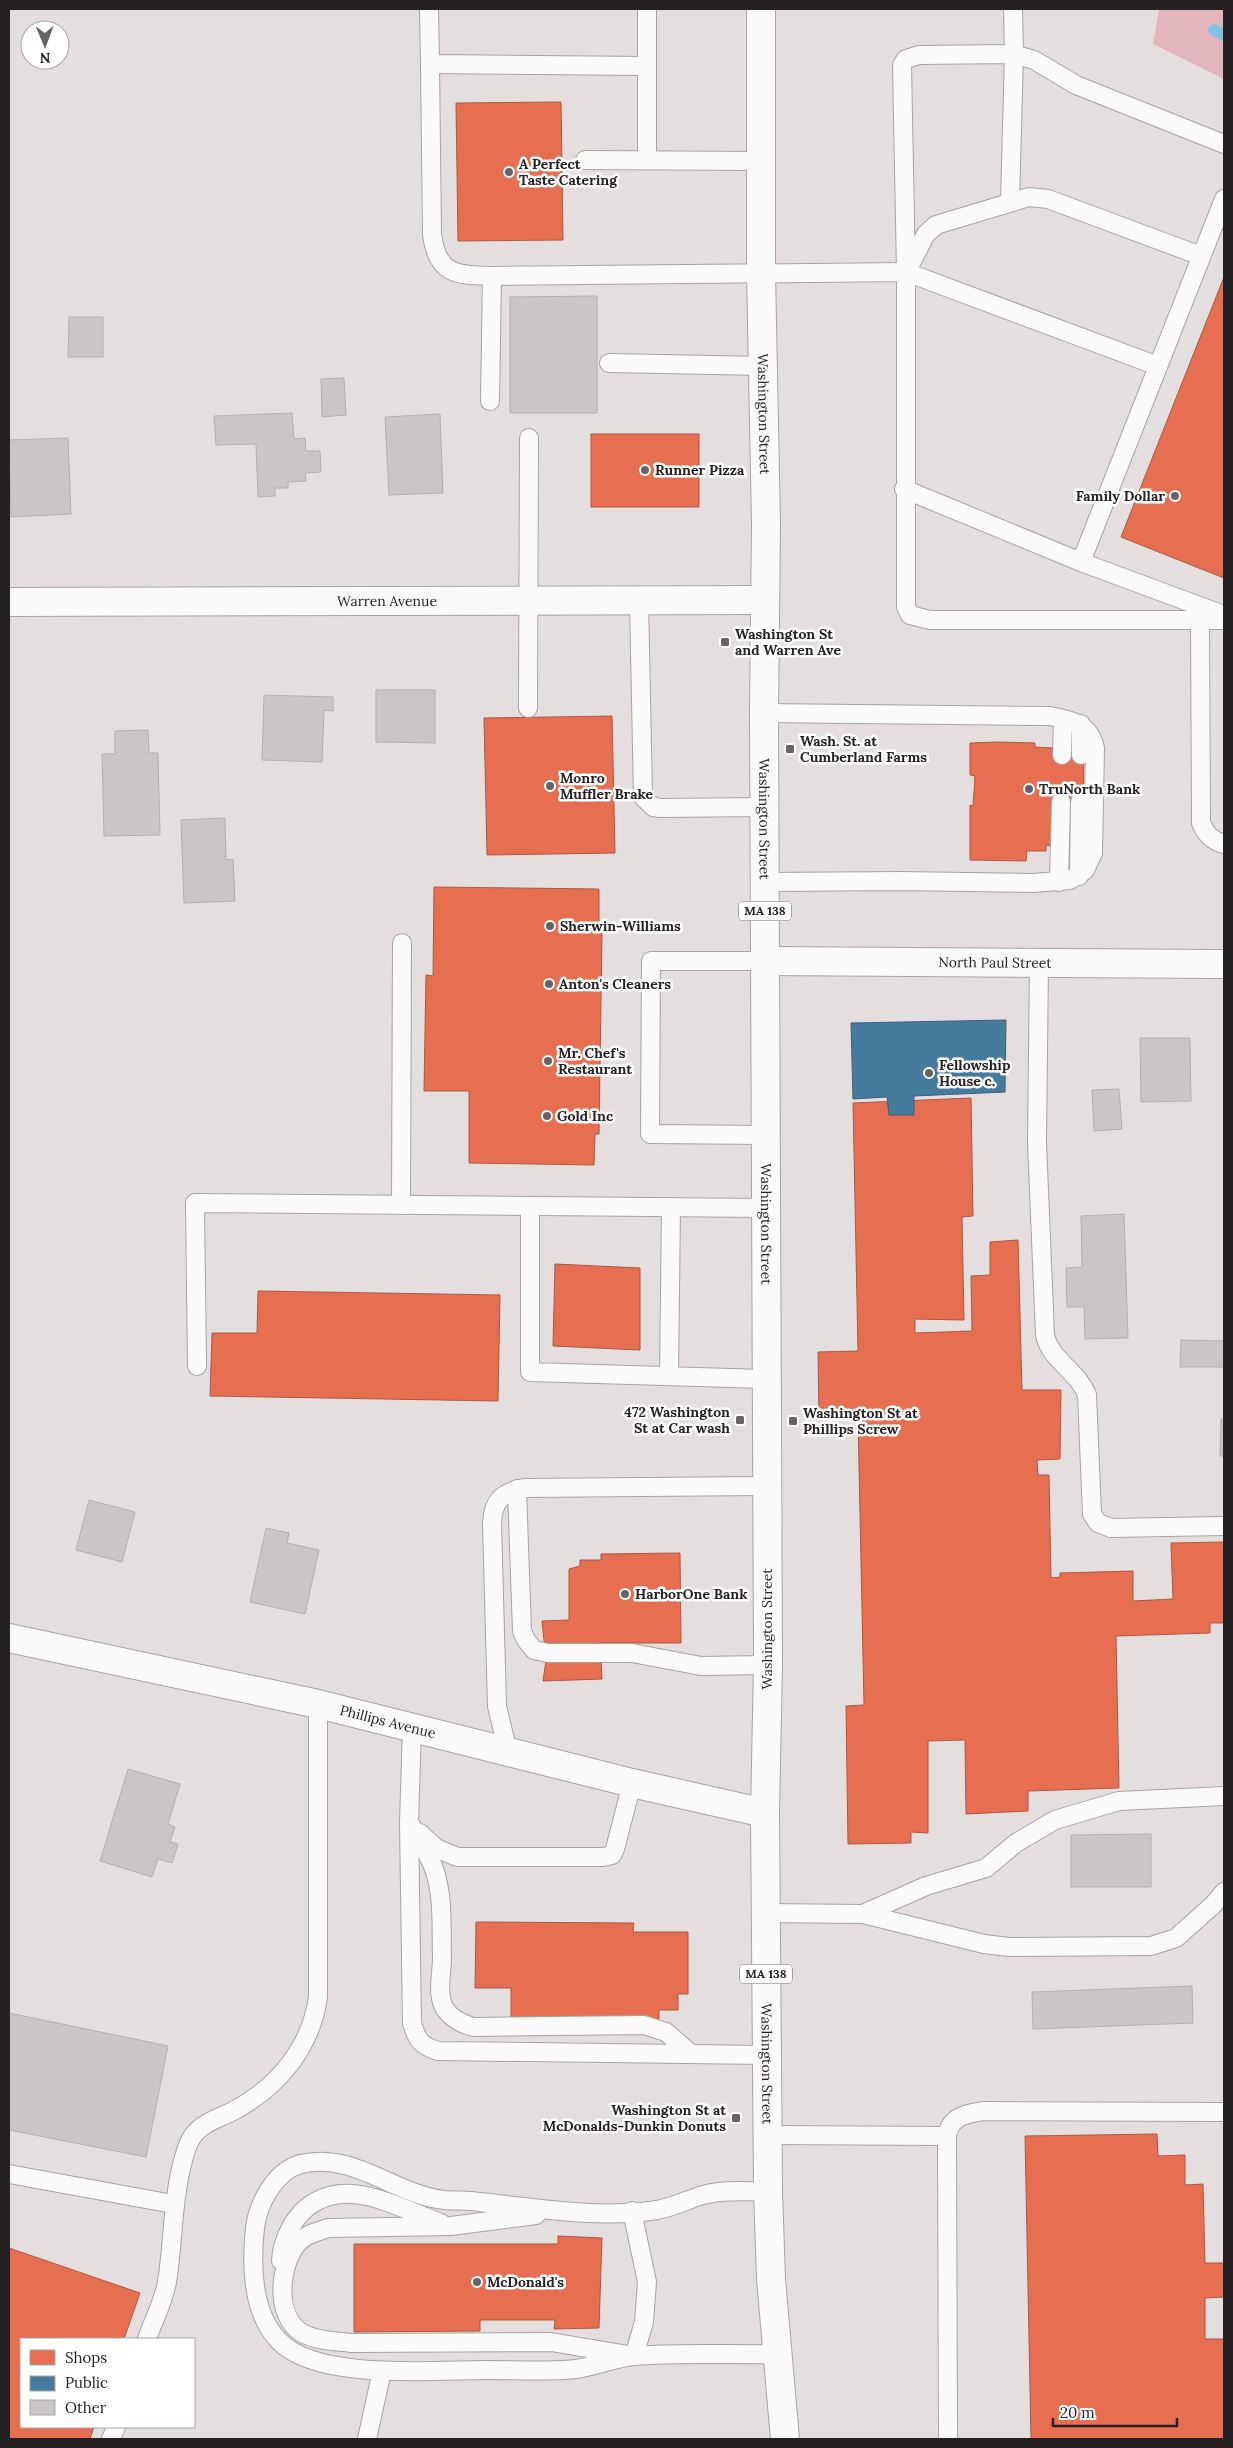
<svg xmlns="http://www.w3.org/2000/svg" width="1233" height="2448" font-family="Lora,serif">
	<rect width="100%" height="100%" fill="#e4dedf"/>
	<path fill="#e3b6bd" d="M 1159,9 L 1224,9 L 1224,79 L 1153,44 Z"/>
	<g fill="#e76f51" stroke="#ad5743">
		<path d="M 561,102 L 563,240 L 458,241 L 456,103 Z"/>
		<path d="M 1224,277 L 1224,578 L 1121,537 Z"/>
		<rect x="591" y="434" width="108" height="73"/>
		<path d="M 612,716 L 615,853 L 487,855 L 484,718 Z"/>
		<path d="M 998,742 L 1035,743 L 1035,747 L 1054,748 L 1055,755 L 1084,755 L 1083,802 L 1054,802 L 1052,846 L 1046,845 L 1046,851 L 1027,851 L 1026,861 L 970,860 L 970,805 L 973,806 L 975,776 L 970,775 L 970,743 Z"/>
		<path d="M 434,887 L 599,889 L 599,933 L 602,933 L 599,1134 L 595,1134 L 594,1165 L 469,1163 L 469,1091 L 424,1091 L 426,975 L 433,976 Z"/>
		<path d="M 971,1098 L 973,1216 L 962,1217 L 964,1320 L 915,1319 L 915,1333 L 972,1331 L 971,1276 L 990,1275 L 990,1242 L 1018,1240 L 1022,1390 L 1061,1390 L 1060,1459 L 1037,1460 L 1038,1475 L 1049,1475 L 1051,1578 L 1060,1577 L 1060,1573 L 1133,1571 L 1133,1601 L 1173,1599 L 1171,1543 L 1224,1542 L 1224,1623 L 1210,1623 L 1210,1633 L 1116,1636 L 1119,1788 L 1028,1791 L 1028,1811 L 966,1814 L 965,1740 L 928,1741 L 928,1833 L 911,1832 L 911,1843 L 848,1844 L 846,1706 L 864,1705 L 858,1418 L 819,1420 L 818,1352 L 858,1351 L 853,1103 Z"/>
		<path d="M 555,1264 L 640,1268 L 640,1350 L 553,1346 Z"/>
		<path d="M 258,1291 L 500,1295 L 498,1401 L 210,1396 L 212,1333 L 257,1333 Z"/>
		<path d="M 680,1553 L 681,1643 L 600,1643 L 602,1679 L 543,1681 L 546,1660 L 542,1621 L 569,1620 L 569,1569 L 580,1566 L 580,1560 L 601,1560 L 601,1554 Z"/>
		<path d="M 476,1922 L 634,1923 L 633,1932 L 688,1932 L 688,1994 L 678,1994 L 678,2010 L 659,2010 L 659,2019 L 511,2017 L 511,1988 L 475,1988 Z"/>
		<path d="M 1157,2134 L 1158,2156 L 1185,2155 L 1185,2185 L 1203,2184 L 1205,2263 L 1224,2263 L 1224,2297 L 1205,2298 L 1205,2339 L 1224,2339 L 1224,2439 L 1031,2439 L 1025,2136 Z"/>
		<path d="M 558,2236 L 602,2238 L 599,2328 L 554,2329 L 555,2320 L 480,2320 L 480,2331 L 354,2332 L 354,2244 L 558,2244 Z"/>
		<path d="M 9,2248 L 140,2293 L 124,2339 L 21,2339 L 21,2427 L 94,2427 L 90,2439 L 9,2439 Z"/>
	</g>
	<path fill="#457b9d" stroke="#3b6078" d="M 1006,1020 L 1005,1092 L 914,1096 L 914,1115 L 889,1115 L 887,1097 L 853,1099 L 851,1023 Z"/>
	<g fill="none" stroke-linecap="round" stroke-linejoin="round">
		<path stroke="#85c1e2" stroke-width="12" d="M 1214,30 L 1224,35"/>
	</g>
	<g fill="#cac5c6" stroke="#b4afb0">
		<path d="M 597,296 L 597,413 L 510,413 L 510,297 Z"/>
		<path d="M 69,317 L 103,317 L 103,357 L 68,357 Z"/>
		<path d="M 344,378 L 346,415 L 322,417 L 321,379 Z"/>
		<path d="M 292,413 L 294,439 L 305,438 L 306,451 L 320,451 L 321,472 L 305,473 L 306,481 L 288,482 L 288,488 L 275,488 L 275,496 L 258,497 L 256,444 L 216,445 L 214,416 Z"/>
		<path d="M 440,414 L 443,493 L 389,495 L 385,417 Z"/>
		<path d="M 68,438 L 71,514 L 11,517 L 9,440 Z"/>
		<path d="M 376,690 L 435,690 L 435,743 L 376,742 Z"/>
		<path d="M 264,695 L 333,697 L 333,711 L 324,710 L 322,762 L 262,760 Z"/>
		<path d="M 148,730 L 149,753 L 158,753 L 160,835 L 104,836 L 102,754 L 115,754 L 115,731 Z"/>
		<path d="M 225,818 L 226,860 L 233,859 L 235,901 L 184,903 L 181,820 Z"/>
		<path d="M 1140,1038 L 1190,1038 L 1191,1101 L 1141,1102 Z"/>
		<path d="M 1119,1089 L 1122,1129 L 1094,1131 L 1092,1090 Z"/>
		<path d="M 1124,1214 L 1128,1338 L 1085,1339 L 1084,1307 L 1067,1307 L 1066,1268 L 1082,1267 L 1081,1216 Z"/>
		<path d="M 1181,1340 L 1224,1341 L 1224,1367 L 1180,1367 Z"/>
		<path d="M 1221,1419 L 1224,1419 L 1224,1456 L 1220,1456 Z"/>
		<path d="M 89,1500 L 135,1512 L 122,1562 L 76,1550 Z"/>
		<path d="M 266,1528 L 289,1533 L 287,1543 L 319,1550 L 305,1614 L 250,1602 Z"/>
		<path d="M 128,1769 L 180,1784 L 168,1824 L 175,1827 L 170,1842 L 178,1844 L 172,1863 L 158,1859 L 152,1877 L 100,1861 Z"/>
		<path d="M 1151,1834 L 1151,1887 L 1071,1887 L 1071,1835 Z"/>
		<path d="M 1192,1986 L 1193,2023 L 1033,2029 L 1032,1992 Z"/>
		<path d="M 9,2013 L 168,2046 L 146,2157 L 9,2130 Z"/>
	</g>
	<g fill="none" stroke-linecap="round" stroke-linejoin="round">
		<defs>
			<g id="service">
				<path d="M 429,9 L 430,64 L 647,66"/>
				<path d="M 647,9 L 647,160"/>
				<path d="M 430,64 L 432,234 C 437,275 456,275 492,276 L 906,272 L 1158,366"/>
				<path d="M 1224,144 L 1076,85 L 1034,60 L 1014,54 L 919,55 L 906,59 L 902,65 L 906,272 L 906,607 L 910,615 L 930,620 L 1224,620"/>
				<path d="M 585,160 L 761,161"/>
				<path d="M 1010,202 L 1014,54 L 1013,9"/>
				<path d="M 908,269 L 926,234 L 936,225 L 1029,197 L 1048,199 L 1201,256"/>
				<path d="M 609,363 L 764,366"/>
				<path d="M 490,401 L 492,276"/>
				<path d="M 904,489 L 1081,562 L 1221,614"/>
				<path d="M 1081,562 L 1224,199"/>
				<path d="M 639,601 L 643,797 L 653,807 L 660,808 L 764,807"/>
				<path d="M 1200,619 L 1201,823 C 1206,834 1212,841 1224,844"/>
				<path d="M 528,708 L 529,438"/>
				<path d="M 764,713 L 1050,716 C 1072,720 1090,724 1095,748 L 1093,853 L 1085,870 L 1070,880 L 1033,883 L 901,881 L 765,882"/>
				<path d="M 1062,755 L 1063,719"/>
				<path d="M 1081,755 L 1081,724"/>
				<path d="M 1079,876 L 1080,802"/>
				<path d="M 1059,882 L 1061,802"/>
				<path d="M 1039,961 L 1037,1143 L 1045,1335 C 1050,1360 1078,1371 1087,1395 L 1092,1514 L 1098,1523 L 1111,1528 L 1224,1526"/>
				<path d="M 765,1135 L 650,1134 L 651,961 L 765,961"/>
				<path d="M 401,1205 L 402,943"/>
				<path d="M 530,1206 L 530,1372 L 766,1379"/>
				<path d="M 197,1366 L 195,1203 L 765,1208"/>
				<path d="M 669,1375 L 671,1207"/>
				<path d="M 517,1489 L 522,1631 L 526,1640 L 534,1650 L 548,1653 L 632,1653 L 701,1666 L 768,1665"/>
				<path d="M 412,1727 L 409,1823 L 412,2023 C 417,2040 421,2046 438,2051 L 767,2055"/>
				<path d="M 508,1752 L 497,1706 L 492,1523 C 493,1500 503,1492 524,1488 L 767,1486"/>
				<path d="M 411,1825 C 418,1839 427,1852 433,1866 C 444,1894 441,1929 442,1958 C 442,1973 437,1991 443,2005 C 448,2017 460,2023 473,2027 L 644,2025 L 666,2032 L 691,2054"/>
				<path d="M 420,1833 L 436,1848 L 457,1857 L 603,1857 L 612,1855 L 615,1849 L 632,1783"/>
				<path d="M 766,1913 L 863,1914 L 984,1944 L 1009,1947 L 1151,1946 L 1176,1938 L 1213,1905 L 1224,1892"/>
				<path d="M 863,1914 L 926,1886 L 986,1868 L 1016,1843 L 1055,1820 L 1119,1801 L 1224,1796"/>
				<path d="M 767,2135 L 947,2136 L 948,2439"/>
				<path d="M 947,2136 C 950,2116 966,2114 983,2111 L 1224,2112"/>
				<path d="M 9,2174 L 173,2204"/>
				<path d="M 768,2191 C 746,2192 723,2189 703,2195 C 687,2200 673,2207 657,2210 C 600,2219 537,2208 479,2202 C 468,2200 456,2201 444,2200 C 396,2195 352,2151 301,2164 C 275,2171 258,2203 255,2228 C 251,2265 252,2313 279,2341 C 317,2381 435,2370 487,2370 C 516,2370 547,2372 576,2369 C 596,2366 614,2358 634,2356 C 681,2352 730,2355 777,2354"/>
				<path d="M 536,2215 L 451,2226 L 328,2228 C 317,2232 306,2234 298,2243 C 279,2264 274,2316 302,2333 C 317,2341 335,2341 351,2343 L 551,2342 L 634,2356 L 644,2322 L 647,2282 L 632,2211"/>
				<path d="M 281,2261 C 282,2243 290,2225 302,2212 C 343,2172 397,2208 441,2223"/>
				<path d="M 147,2339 C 153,2321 164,2301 167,2282 C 173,2245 172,2211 180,2173 C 183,2161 185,2148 192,2137 C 202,2122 218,2119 233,2111 C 277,2088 311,2048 318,1997 L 318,1704"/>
				<path d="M 111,2439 L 116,2427"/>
				<path d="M 367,2439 L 382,2371"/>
			</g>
			<g id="minor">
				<path id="s1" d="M 9,602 L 765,600"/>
				<path id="s2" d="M 765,961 L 1224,964"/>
				<path id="s3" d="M 9,1638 L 318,1704 L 632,1783 L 765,1813"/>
			</g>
			<g id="primary">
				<path id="s4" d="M 761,9 L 761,272 L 766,524 L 764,713 L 768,1665 L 765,1813 L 768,2191 L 771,2279 L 785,2439"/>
			</g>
		</defs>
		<use href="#service" stroke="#a7a2a3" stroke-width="20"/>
		<use href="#minor" stroke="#a7a2a3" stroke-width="30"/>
		<use href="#primary" stroke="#a7a2a3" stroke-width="30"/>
		<use href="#service" stroke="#fbfafa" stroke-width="18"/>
		<use href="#minor" stroke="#fbfafa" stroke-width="28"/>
		<use href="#primary" stroke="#fbfafa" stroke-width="28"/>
	</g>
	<g fill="#686264" stroke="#fff" stroke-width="2">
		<circle cx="509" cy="172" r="5"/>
		<circle cx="645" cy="470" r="5"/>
		<circle cx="1175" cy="496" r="5"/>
		<rect x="720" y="637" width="10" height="10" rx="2.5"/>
		<rect x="785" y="744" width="10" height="10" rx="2.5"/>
		<circle cx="550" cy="786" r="5"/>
		<circle cx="1029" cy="789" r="5"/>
		<circle cx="550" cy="926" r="5"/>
		<circle cx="549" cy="984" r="5"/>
		<circle cx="548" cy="1061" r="5"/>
		<circle cx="929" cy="1073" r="5"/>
		<circle cx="547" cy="1116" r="5"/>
		<rect x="735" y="1415" width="10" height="10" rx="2.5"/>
		<rect x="788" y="1416" width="10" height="10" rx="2.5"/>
		<circle cx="625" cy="1594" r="5"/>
		<rect x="731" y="2113" width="10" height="10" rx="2.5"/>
		<circle cx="477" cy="2282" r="5"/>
	</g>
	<g text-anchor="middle" stroke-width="5" stroke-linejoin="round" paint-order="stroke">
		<g fill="#fff" stroke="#666364" stroke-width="1">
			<rect x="739" y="901.5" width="52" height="19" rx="4"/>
			<rect x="740" y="1964.5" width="52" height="19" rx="4"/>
		</g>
		<g font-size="12" font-weight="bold" fill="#252021">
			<text x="765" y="915">MA 138</text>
			<text x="766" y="1978">MA 138</text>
		</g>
		<g font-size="14" font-weight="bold" fill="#252021" stroke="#fff" text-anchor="start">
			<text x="519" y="169">A Perfect<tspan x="519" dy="16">Taste Catering</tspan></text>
			<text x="655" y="475">Runner Pizza</text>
			<text x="1165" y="501" text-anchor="end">Family Dollar</text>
			<text x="735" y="639">Washington St<tspan x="735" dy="16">and Warren Ave</tspan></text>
			<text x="800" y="746">Wash. St. at<tspan x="800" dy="16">Cumberland Farms</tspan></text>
			<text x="560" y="783">Monro<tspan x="560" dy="16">Muffler Brake</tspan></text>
			<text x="1039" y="794">TruNorth Bank</text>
			<text x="560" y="931">Sherwin-Williams</text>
			<text x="559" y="989">Anton's Cleaners</text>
			<text x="558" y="1058">Mr. Chef's<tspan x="558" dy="16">Restaurant</tspan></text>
			<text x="939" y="1070">Fellowship<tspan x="939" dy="16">House c.</tspan></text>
			<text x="557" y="1121">Gold Inc</text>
			<text x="730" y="1417" text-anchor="end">472 Washington<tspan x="730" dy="16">St at Car wash</tspan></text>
			<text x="803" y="1418">Washington St at<tspan x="803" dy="16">Phillips Screw</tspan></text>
			<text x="635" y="1599">HarborOne Bank</text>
			<text x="726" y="2115" text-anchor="end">Washington St at<tspan x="726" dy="16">McDonalds-Dunkin Donuts</tspan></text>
			<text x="487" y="2287">McDonald's</text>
		</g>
		<g font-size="14" fill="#252021" stroke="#fff">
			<text dy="5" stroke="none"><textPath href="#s4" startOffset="405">Washington Street</textPath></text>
			<text dy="5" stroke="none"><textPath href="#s1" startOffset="378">Warren Avenue</textPath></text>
			<text dy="5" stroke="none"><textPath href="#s4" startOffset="810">Washington Street</textPath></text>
			<text dy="5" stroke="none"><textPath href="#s2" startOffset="230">North Paul Street</textPath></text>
			<text dy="5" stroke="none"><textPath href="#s4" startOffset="1215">Washington Street</textPath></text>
			<text transform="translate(767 1629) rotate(-90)" y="5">Washington Street</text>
			<text dy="5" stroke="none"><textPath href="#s3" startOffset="388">Phillips Avenue</textPath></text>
			<text dy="5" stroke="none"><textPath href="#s4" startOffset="2055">Washington Street</textPath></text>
		</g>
	</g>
	<rect width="1233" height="2448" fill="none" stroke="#252021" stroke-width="20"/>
	<rect x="20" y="2338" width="175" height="90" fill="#ffffff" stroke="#a8a6a6"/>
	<rect x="30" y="2350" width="25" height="15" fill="#e76f51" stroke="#a8a6a6"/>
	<text x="65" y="2363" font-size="15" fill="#252021">Shops</text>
	<rect x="30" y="2376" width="25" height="15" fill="#457b9d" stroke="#a8a6a6"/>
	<text x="65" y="2388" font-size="15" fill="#252021">Public</text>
	<rect x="30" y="2400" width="25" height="15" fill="#cac5c6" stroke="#a8a6a6"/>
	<text x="65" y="2413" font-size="15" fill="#252021">Other</text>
	<g transform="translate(45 45) rotate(179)"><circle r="24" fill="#ffffff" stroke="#a8a6a6"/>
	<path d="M0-4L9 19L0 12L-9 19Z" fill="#686264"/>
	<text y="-8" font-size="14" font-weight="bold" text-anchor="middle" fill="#252021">N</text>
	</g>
	<path d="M1053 2418v8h124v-8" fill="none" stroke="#252021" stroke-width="2.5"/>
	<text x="1060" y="2418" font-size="15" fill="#252021" stroke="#ffffff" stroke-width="4" paint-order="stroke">20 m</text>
</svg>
